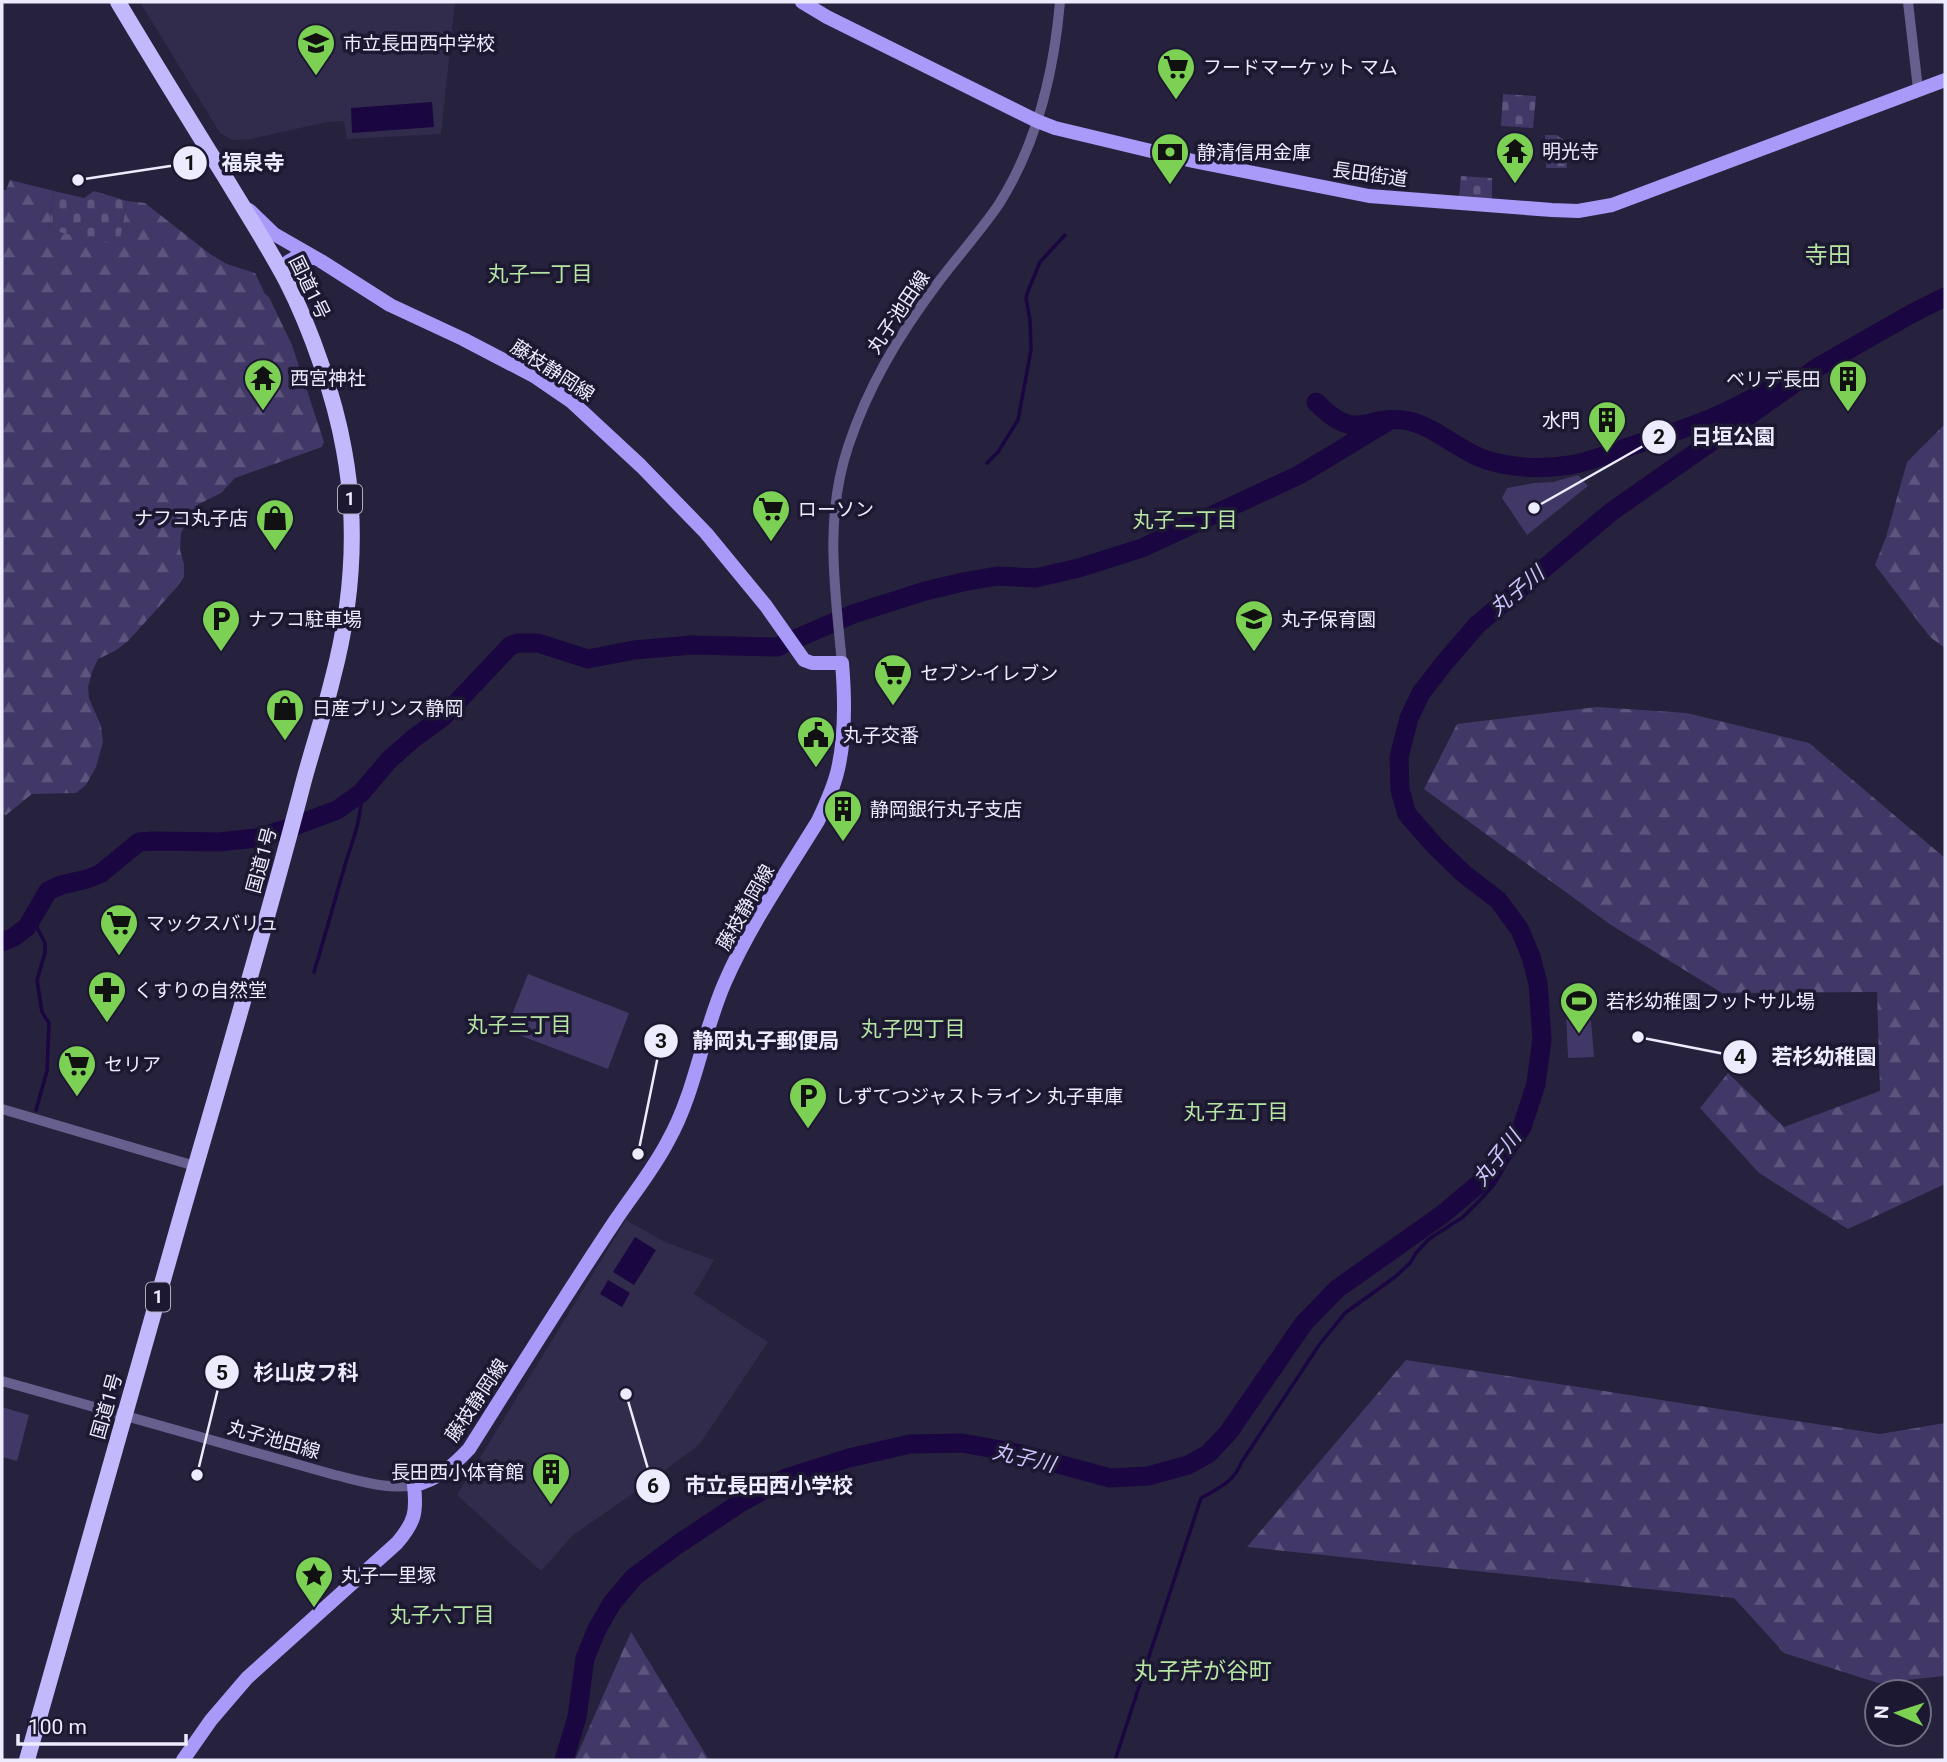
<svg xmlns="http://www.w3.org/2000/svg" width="1947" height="1762" font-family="Roboto,'Noto Sans JP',sans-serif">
	<defs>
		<pattern id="forest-firs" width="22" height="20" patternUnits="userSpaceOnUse" patternTransform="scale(1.75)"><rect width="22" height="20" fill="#413867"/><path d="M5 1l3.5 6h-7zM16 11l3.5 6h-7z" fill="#5d557e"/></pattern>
		<pattern id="cemetery-stones" width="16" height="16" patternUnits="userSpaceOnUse" patternTransform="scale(1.75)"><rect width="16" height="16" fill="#413867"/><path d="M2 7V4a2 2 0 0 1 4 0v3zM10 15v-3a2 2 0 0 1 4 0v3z" fill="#5d557e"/></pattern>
	</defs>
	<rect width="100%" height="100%" fill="#26213c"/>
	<g fill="#322c4c">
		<path d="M 140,2 L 455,2 L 441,134 L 347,139 L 344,121 L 327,122 L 251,139 L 232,140 L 220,133 Z"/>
		<path d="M 626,1220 L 665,1242 L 714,1260 L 694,1294 L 768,1342 L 699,1445 L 628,1497 L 573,1535 L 541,1571 L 457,1495 Z"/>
	</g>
	<g fill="url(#forest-firs)">
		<path d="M 10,180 L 54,191 L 49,230 L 119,244 L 127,201 L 145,203 L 210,254 L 227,264 L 255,273 L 265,294 L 269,297 L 292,345 L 324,442 L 322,447 L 235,478 L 221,493 L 199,504 L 191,513 L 181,533 L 180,550 L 184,564 L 184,577 L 177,587 L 128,641 L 115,651 L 98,659 L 92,672 L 88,687 L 89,698 L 101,726 L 103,742 L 96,767 L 86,785 L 76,793 L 32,794 L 6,815 L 2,814 L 2,190 L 6,190 Z"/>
		<path d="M 1945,424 L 1945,648 L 1930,637 L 1875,565 L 1886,537 L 1907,462 Z"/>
		<path d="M 1597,707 L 1687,713 L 1809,743 L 1945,858 L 1945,1184 L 1848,1229 L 1759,1173 L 1700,1108 L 1728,1073 L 1784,1127 L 1880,1091 L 1877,992 L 1722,993 L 1611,925 L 1424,789 L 1457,724 Z"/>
		<path d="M 1406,1360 L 1880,1434 L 1945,1423 L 1945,1676 L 1878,1683 L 1784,1653 L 1734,1598 L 1247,1547 Z"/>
		<path d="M 631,1632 L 709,1760 L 575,1760 Z"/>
	</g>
	<g fill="url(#cemetery-stones)">
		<path d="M 1503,94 L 1536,96 L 1533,128 L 1501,126 Z"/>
		<path d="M 1545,135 L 1556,135 L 1566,141 L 1567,168 L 1546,168 Z"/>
		<path d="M 1461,176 L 1492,178 L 1492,199 L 1459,197 Z"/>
		<path d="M 54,191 L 84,198 L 94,191 L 127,201 L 119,245 L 49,230 Z"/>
	</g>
	<g fill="#413867">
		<path d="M 1578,475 L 1588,486 L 1527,535 L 1502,498 L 1507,488 L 1534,483 L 1553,482 Z"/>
		<path d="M 528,974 L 629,1013 L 608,1069 L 506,1030 Z"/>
		<path d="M 1590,1008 L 1594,1057 L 1568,1058 L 1566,1012 Z"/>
		<path d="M 2,1407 L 29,1415 L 17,1461 L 2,1457 Z"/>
	</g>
	<g fill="#1a0640">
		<path d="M 432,102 L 434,127 L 352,133 L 351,108 Z"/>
		<path d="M 635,1237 L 656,1250 L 634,1285 L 613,1272 Z"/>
		<path d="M 608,1280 L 630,1293 L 622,1307 L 600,1294 Z"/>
	</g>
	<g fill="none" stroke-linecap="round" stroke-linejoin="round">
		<g stroke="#1a0640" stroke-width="3.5">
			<path d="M 987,463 L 998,452 L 1018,420 L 1031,350 L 1030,320 L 1026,298 L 1028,291 L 1040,262 L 1065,235"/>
			<path d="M 32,918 L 45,943 L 45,953 L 37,980 L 42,1012 L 49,1023 L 47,1071 L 36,1110"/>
			<path d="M 314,972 C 325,936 335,899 346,862 C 353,839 362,818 361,793"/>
			<path d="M 1115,1760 L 1201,1498 C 1217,1489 1235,1481 1241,1463 L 1319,1345 L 1345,1313 L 1395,1277 L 1410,1263 L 1416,1253 L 1429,1239 L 1463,1217 L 1482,1198 L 1494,1184 L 1503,1169 L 1522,1127"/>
		</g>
		<g stroke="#1a0640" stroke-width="19">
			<path d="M 1316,402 C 1359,446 1365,412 1409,421 C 1438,428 1461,453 1490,461 C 1515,468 1544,469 1570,465 C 1590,462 1611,453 1631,446 C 1656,438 1682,430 1707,420 C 1728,412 1748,400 1769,390"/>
			<path d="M 2,942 L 14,937 L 27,927 L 48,891 L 61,885 L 87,879 L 100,874 L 139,842 L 154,841 L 219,842 L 256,838 L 289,828 L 337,810 L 361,793 L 389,760 L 414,738 L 443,717 L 510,646 L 518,643 L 538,643 L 588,659 L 634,650 L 692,645 L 777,647 L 853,614 L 925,591 L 963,582 L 997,576 L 1035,578 L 1079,568 L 1142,548 L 1299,475 L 1390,420"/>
			<path d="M 564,1760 L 577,1717 L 585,1658 L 597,1629 L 612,1603 L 634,1577 L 677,1545 L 740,1503 L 786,1478 L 849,1458 L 910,1444 L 962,1443 L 1017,1453 L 1110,1478 L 1148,1476 L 1188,1465 L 1208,1454 L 1228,1433 L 1304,1323 L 1337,1289 L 1443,1214 L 1487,1177 L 1522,1127 L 1536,1084 L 1542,1039 L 1538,983 L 1531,957 L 1520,930 L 1498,900 L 1464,874 L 1435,846 L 1407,814 L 1400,790 L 1399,757 L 1409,718 L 1421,693 L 1445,662 L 1477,625 L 1611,512 L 1818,367 L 1911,314 L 1945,297"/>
		</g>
		<g stroke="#67608e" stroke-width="10">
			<path d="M 1908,2 L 1918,89"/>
			<path d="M 842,663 C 835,589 824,519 848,447 C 868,386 899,335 937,284 C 957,257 980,232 999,204 C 1037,144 1054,71 1060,2"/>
			<path d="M 2,1109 L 195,1166"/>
			<path d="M 2,1381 L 335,1475 C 361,1481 387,1490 414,1485"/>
		</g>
		<g stroke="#a999f8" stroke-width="14">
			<path d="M 802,2 L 827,17 L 1037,121 L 1055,128 L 1193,161 L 1369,196 L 1552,210 L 1578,211 L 1612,205 L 1945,80"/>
			<path d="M 286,279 L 285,265 C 293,256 301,255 313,258"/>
			<path d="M 183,1760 L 211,1720 L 247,1678 L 397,1543 C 415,1522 417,1512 414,1485 C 437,1480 453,1466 469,1449 C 517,1373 565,1296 615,1221 C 633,1194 653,1170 668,1141 C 696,1091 702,1034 725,982 C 750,925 786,873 818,821 C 826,804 834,787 838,769 C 846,734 845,698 842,663 L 812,663 L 804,660 L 766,606 L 706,533 L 641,466 L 572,402 L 534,376 L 463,339 L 390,305 L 321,261 L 274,234 L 249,210"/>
		</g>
		<path stroke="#c2b9fd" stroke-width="16" d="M 27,1760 C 89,1544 148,1328 211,1113 C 243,1002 275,892 304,780 C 313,747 324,714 332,681 C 352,606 358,526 344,450 C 335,398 311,329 287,282 C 268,246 246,212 225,177 C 189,119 153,61 118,2"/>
	</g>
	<defs>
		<symbol id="school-pin" viewBox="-11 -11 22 30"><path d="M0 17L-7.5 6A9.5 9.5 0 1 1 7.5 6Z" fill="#7cd155" stroke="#1d1831"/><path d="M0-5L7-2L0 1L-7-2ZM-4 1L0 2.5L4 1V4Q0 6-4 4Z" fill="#111"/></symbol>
		<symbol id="supermarket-pin" viewBox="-11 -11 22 30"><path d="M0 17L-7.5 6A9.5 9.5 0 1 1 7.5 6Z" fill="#7cd155" stroke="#1d1831"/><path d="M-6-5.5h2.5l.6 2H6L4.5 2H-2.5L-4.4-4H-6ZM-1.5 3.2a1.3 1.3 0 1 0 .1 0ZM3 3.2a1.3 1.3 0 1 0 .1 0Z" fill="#111"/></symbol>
		<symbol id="temple-pin" viewBox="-11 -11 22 30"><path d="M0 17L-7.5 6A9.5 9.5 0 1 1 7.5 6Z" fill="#7cd155" stroke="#1d1831"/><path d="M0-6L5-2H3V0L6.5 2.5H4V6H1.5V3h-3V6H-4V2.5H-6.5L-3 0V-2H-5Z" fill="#111"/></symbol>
		<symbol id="bank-pin" viewBox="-11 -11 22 30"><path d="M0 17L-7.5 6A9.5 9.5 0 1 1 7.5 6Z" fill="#7cd155" stroke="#1d1831"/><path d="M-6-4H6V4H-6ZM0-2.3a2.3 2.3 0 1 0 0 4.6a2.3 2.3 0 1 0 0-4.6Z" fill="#111"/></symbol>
		<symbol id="building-pin" viewBox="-11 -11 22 30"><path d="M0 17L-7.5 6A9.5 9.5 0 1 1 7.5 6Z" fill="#7cd155" stroke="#1d1831"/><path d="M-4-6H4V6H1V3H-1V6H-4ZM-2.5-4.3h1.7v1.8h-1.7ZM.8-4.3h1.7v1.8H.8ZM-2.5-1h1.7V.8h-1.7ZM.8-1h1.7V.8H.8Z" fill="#111"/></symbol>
		<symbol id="shop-pin" viewBox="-11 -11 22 30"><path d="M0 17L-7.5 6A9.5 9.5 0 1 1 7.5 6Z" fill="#7cd155" stroke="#1d1831"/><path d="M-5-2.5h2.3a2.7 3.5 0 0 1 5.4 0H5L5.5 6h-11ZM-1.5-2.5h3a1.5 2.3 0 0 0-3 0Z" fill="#111"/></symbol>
		<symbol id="parking-pin" viewBox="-11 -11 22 30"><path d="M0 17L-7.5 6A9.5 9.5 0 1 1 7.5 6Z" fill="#7cd155" stroke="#1d1831"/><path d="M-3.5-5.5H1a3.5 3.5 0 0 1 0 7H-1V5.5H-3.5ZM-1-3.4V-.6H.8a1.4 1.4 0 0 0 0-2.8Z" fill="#111"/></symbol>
		<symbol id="civic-pin" viewBox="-11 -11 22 30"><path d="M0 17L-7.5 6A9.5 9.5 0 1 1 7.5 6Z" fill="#7cd155" stroke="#1d1831"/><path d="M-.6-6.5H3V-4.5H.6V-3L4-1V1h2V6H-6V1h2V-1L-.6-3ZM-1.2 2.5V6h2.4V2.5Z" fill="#111"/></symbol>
		<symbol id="pharmacy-pin" viewBox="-11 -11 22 30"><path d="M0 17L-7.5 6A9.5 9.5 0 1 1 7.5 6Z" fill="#7cd155" stroke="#1d1831"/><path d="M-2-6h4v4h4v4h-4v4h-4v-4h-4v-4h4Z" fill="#111"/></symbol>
		<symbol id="stadium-pin" viewBox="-11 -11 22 30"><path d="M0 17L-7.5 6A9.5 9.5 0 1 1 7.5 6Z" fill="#7cd155" stroke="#1d1831"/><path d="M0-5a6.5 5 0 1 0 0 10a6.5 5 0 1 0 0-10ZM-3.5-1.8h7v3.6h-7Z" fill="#111"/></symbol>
		<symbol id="sight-pin" viewBox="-11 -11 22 30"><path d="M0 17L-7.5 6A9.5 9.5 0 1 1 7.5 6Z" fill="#7cd155" stroke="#1d1831"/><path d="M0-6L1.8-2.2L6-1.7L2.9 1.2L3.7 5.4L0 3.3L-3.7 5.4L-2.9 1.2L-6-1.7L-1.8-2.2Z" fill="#111"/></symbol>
	</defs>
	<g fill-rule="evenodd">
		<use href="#school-pin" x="294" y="21" width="44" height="60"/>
		<use href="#supermarket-pin" x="1154" y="45" width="44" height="60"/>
		<use href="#temple-pin" x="1493" y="129" width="44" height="60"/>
		<use href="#bank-pin" x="1148" y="130" width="44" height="60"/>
		<use href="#temple-pin" x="241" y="356" width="44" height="60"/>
		<use href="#building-pin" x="1826" y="357" width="44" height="60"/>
		<use href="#building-pin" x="1585" y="398" width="44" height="60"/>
		<use href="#supermarket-pin" x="749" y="487" width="44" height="60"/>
		<use href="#shop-pin" x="253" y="496" width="44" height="60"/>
		<use href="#parking-pin" x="199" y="597" width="44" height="60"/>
		<use href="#school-pin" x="1232" y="597" width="44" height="60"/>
		<use href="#supermarket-pin" x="871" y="651" width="44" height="60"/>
		<use href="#shop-pin" x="263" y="686" width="44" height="60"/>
		<use href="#civic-pin" x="794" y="713" width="44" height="60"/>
		<use href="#building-pin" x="821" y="787" width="44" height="60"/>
		<use href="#supermarket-pin" x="97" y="901" width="44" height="60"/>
		<use href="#pharmacy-pin" x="85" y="968" width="44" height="60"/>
		<use href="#stadium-pin" x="1557" y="979" width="44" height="60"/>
		<use href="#supermarket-pin" x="55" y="1042" width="44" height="60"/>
		<use href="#parking-pin" x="786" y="1074" width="44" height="60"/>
		<use href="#building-pin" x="529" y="1450" width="44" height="60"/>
		<use href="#sight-pin" x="292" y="1553" width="44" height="60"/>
	</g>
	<g text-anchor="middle" stroke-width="7" stroke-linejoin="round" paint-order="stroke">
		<g fill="#1d1831" stroke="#afacc0" stroke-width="2">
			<rect x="338" y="484.5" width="24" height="29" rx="5"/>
			<rect x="146" y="1282.5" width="24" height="29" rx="5"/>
		</g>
		<g font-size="18" font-weight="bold" fill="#edecfe">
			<text x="350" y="505">1</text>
			<text x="158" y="1303">1</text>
		</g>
		<g font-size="19" fill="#edecfe" stroke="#1d1831" text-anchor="start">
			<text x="343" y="50">市立長田西中学校</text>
			<text x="1203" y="74">フードマーケット マム</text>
			<text x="1542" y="158">明光寺</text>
			<text x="1197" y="159">静清信用金庫</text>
			<text x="290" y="385">西宮神社</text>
			<text x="1821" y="386" text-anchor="end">ベリデ長田</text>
			<text x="1580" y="427" text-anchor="end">水門</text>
			<text x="798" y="516">ローソン</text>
			<text x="248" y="525" text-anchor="end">ナフコ丸子店</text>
			<text x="248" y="626">ナフコ駐車場</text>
			<text x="1281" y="626">丸子保育園</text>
			<text x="920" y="680">セブン-イレブン</text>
			<text x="312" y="715">日産プリンス静岡</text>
			<text x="843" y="742">丸子交番</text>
			<text x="870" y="816">静岡銀行丸子支店</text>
			<text x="146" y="930">マックスバリュ</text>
			<text x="134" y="997">くすりの自然堂</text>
			<text x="1606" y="1008">若杉幼稚園フットサル場</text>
			<text x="104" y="1071">セリア</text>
			<text x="835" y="1103">しずてつジャストライン 丸子車庫</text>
			<text x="524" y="1479" text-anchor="end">長田西小体育館</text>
			<text x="341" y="1582">丸子一里塚</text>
		</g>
		<g font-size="19" fill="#edecfe" stroke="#1d1831">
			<text transform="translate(1370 174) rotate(8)" y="7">長田街道</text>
			<text transform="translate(310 287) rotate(64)" y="7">国道1号</text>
			<text transform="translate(898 312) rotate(-56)" y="7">丸子池田線</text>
			<text transform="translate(553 370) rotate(33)" y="7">藤枝静岡線</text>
			<text transform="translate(261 860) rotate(-75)" y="7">国道1号</text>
			<text transform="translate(745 907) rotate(-60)" y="7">藤枝静岡線</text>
			<text transform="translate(476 1400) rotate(-56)" y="7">藤枝静岡線</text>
			<text transform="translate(106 1406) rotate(-74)" y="7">国道1号</text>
			<text transform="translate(274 1439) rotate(16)" y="7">丸子池田線</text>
		</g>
		<g font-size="21" fill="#b5e4a3" stroke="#1d1831">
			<text x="540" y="281">丸子一丁目</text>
			<text x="1185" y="527">丸子二丁目</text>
			<text x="519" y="1032">丸子三丁目</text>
			<text x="913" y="1036">丸子四丁目</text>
			<text x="1236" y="1119">丸子五丁目</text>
			<text x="442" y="1622">丸子六丁目</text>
		</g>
		<g font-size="21" font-style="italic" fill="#ccc5fd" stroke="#1d1831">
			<text transform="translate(1517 591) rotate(-40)" y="7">丸子川</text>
			<text transform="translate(1497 1158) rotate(-52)" y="7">丸子川</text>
			<text transform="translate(1024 1458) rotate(13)" y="7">丸子川</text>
		</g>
		<g font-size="23" fill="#b5e4a3" stroke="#1d1831">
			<text x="1828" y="263">寺田</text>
			<text x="1203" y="1679">丸子芹が谷町</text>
		</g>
	</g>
	<path fill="none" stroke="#edecfe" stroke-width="2.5" d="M78 180L190 163M1534 508L1659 437M638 1154L661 1041M1638 1037L1740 1057M197 1475L222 1372M626 1394L653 1486"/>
	<g fill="#edecfe" stroke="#1d1831" stroke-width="2.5">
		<circle cx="78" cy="180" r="7"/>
		<circle cx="1534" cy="508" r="7"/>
		<circle cx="638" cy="1154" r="7"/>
		<circle cx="1638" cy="1037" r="7"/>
		<circle cx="197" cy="1475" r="7"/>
		<circle cx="626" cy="1394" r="7"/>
		<circle cx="190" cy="163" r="18"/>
		<circle cx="1659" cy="437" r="18"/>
		<circle cx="661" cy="1041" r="18"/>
		<circle cx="1740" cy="1057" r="18"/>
		<circle cx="222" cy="1372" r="18"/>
		<circle cx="653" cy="1486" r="18"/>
	</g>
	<g font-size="21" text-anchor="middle" font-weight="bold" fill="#111">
		<text x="190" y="170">1</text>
		<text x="1659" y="444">2</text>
		<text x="661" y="1048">3</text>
		<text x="1740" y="1064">4</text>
		<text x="222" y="1380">5</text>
		<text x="653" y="1493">6</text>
	</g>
	<g font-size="21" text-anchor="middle" font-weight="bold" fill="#edecfe" stroke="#1d1831" stroke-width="7" stroke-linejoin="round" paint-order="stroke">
		<text x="253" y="170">福泉寺</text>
		<text x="1733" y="444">日垣公園</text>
		<text x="766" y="1048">静岡丸子郵便局</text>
		<text x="1824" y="1064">若杉幼稚園</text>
		<text x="306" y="1380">杉山皮フ科</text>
		<text x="769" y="1493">市立長田西小学校</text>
	</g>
	<rect width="1947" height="1762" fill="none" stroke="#edecfe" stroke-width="7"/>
	<g transform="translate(1898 1713) rotate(273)"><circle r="33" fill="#1d1831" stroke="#706d83" stroke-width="2"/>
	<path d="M0-5L12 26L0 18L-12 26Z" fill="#7cd155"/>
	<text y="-10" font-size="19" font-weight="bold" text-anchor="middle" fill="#edecfe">N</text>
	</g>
	<path d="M18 1734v10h168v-10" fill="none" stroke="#edecfe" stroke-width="3.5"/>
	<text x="28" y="1734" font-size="21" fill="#edecfe" stroke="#1d1831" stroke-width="5" paint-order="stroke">100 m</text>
</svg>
